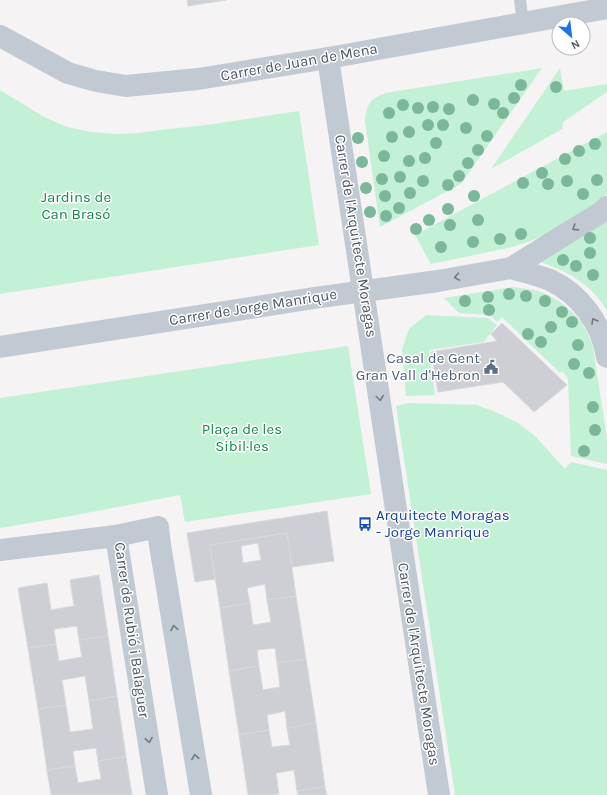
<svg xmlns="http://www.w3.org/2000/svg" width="607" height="795" font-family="Karla,sans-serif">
	<rect width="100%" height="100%" fill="#f5f3f3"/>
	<g fill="#c3f1d5">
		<path d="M 542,68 L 461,184 L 380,227 L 365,121 C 366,105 370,99 385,93 Z"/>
		<path d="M 560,68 L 564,91 L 607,84 L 607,92 L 563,122 L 562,129 L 491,169 Z"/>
		<path d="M 0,90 L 44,117 L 67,127 L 91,132 L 115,134 L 139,133 L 160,130 L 207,125 L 299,111 L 319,245 L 0,294 Z"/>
		<path d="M 607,132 L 607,194 L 592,207 L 547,234 L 528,242 L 508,248 L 431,264 L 415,235 Z"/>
		<path d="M 607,214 L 607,311 C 593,285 567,271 540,262 Z"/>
		<path d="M 513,287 C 518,288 523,288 528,289 C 549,292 568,305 581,322 C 586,329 589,338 593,347 L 607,439 L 607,464 L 571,456 L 568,379 L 562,371 L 560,373 L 502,317 L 497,322 L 490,315 L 459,313 L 444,298 Z"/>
		<path d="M 426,315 L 488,318 L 497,325 L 484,342 L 429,350 L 435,395 L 406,396 L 402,349 L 409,329 Z"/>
		<path d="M 348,346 L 371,494 L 185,522 L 180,495 L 71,516 L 0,528 L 0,398 Z"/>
		<path d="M 409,403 L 477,405 L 498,413 L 518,423 L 535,436 L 565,469 L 571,462 L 607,470 L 607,795 L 455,795 L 396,406 Z"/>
	</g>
	<g fill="#cdcfd5" stroke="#d7d9de" fill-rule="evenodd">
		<path d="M 187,0 L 226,0 L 188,6 Z"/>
		<path d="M 502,323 L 567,385 L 534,412 L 503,382 L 438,392 L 431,352 L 497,341 L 491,334 Z"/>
		<path d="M 327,511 L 334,561 L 292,567 L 287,533 L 210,545 L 215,579 L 195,582 L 187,533 Z"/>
		<path d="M 287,533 L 296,596 L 267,600 L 265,584 L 247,588 L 250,603 L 220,608 L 210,545 ZM 258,543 L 261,560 L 243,563 L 241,546 Z"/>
		<path d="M 99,575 L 108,636 L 79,640 L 77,626 L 54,629 L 56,644 L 28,648 L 18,588 L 47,583 L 51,610 L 74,606 L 70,580 Z"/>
		<path d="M 296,596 L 306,659 L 277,663 L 275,648 L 257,650 L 259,666 L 229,671 L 220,608 L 250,603 L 253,625 L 271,622 L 267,600 Z"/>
		<path d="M 108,636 L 117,696 L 89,701 L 85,676 L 62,680 L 66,705 L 38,709 L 28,648 L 56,644 L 59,661 L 82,657 L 79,640 Z"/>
		<path d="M 306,659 L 316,723 L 287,728 L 285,711 L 267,715 L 269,730 L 239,735 L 229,671 L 259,666 L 263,690 L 280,687 L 277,663 Z"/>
		<path d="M 117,696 L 126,757 L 98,761 L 96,748 L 73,751 L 75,766 L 47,770 L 38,709 L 66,705 L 70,732 L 93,729 L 89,701 Z"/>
		<path d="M 316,723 L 325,787 L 297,791 L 294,770 L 276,773 L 279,794 L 271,795 L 248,795 L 239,735 L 269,730 L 272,747 L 290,745 L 287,728 Z"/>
		<path d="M 126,757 L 132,795 L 51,795 L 47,770 L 75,766 L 78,783 L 101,779 L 98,761 Z"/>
		<path d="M 325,787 L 327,795 L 298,795 L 297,791 Z"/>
	</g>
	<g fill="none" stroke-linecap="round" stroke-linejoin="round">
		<path stroke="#c1cad2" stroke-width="12" d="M 520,0 L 523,23"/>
		<g stroke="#c1cad2" stroke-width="22">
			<path d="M 0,36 L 68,73 L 96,81 L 126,86 L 198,79 L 328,58 L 607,8"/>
			<path d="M 328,58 C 367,303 400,550 439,795"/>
			<path d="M 511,268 C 524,272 537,275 550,280 C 580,294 602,324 607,357"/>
			<path d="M 0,347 L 314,298 L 438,281 L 511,268 L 603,211 L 607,207"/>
			<path d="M 116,536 L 157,795"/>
			<path d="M 0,550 L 116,536 L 158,527 L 160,545 L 201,795"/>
		</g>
	</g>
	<g fill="#7bb799">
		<circle cx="521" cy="85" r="6"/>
		<circle cx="556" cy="87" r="6"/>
		<circle cx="514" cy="98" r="6"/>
		<circle cx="473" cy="100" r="6"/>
		<circle cx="494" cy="104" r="6"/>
		<circle cx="403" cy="105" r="6"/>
		<circle cx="433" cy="107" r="6"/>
		<circle cx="418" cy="108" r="6"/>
		<circle cx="449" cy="109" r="6"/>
		<circle cx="389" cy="113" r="6"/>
		<circle cx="503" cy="113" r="6"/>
		<circle cx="428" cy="125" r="6"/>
		<circle cx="443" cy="125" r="6"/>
		<circle cx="466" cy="128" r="6"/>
		<circle cx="409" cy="132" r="6"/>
		<circle cx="487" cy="136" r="6"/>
		<circle cx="392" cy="137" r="6"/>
		<circle cx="358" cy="138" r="6"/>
		<circle cx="436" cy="143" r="6"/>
		<circle cx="595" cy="144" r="6"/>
		<circle cx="478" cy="150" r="6"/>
		<circle cx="579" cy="151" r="6"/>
		<circle cx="384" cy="156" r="6"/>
		<circle cx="425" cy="158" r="6"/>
		<circle cx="565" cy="159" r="6"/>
		<circle cx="409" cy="161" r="6"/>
		<circle cx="362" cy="162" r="6"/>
		<circle cx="468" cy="163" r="6"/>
		<circle cx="542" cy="173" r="6"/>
		<circle cx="459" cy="176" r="6"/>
		<circle cx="400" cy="177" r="6"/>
		<circle cx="382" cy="179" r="6"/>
		<circle cx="597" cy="180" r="6"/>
		<circle cx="423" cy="181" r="6"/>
		<circle cx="567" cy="181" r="6"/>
		<circle cx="523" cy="183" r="6"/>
		<circle cx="548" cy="184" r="6"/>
		<circle cx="448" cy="185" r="6"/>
		<circle cx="366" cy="188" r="6"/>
		<circle cx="410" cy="193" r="6"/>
		<circle cx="583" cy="194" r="6"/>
		<circle cx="385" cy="196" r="6"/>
		<circle cx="474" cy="196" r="6"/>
		<circle cx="399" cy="208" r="6"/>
		<circle cx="448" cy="209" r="6"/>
		<circle cx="370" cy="212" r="6"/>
		<circle cx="386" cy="216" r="6"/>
		<circle cx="429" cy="220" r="6"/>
		<circle cx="478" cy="220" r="6"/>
		<circle cx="450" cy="225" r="6"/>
		<circle cx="416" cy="229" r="6"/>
		<circle cx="521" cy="234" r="6"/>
		<circle cx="590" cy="238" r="6"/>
		<circle cx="500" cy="239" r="6"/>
		<circle cx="473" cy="242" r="6"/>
		<circle cx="441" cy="247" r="6"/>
		<circle cx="590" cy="253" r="6"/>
		<circle cx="563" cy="260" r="6"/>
		<circle cx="576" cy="266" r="6"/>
		<circle cx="593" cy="275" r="6"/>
		<circle cx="509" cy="294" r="6"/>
		<circle cx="526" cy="296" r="6"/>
		<circle cx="488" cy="297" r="6"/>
		<circle cx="465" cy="301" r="6"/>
		<circle cx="545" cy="301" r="6"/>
		<circle cx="489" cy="310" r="6"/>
		<circle cx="562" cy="312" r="6"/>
		<circle cx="572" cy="322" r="6"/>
		<circle cx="551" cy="327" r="6"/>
		<circle cx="528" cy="334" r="6"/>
		<circle cx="541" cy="342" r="6"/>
		<circle cx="578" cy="345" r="6"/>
		<circle cx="574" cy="364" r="6"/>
		<circle cx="589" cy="373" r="6"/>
		<circle cx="593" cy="407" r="6"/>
		<circle cx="595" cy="430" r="6"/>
		<circle cx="584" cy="451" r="6"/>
	</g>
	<defs><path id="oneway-chevron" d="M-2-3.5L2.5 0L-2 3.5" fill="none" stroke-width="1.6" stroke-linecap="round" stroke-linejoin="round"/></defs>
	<g stroke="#6e7983">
		<use href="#oneway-chevron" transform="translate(575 228) rotate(148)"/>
		<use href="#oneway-chevron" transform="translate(457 277) rotate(170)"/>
		<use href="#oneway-chevron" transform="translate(594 321) rotate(-120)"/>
		<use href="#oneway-chevron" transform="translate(380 398) rotate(82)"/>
		<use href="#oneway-chevron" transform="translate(174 628) rotate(-99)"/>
		<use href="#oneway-chevron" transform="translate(149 740) rotate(81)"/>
		<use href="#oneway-chevron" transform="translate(195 757) rotate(-99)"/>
	</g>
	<defs>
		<symbol id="civic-bare" viewBox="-9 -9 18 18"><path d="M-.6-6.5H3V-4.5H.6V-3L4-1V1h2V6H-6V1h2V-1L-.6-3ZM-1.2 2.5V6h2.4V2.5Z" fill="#5c6f8a" stroke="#fff" stroke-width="2.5" paint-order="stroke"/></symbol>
		<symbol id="bus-bare" viewBox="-9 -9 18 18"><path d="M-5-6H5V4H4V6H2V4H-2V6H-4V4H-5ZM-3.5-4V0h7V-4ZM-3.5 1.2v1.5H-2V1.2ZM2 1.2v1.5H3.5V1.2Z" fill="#1a4fb4" stroke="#fff" stroke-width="2.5" paint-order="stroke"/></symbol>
	</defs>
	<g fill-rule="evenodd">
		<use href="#civic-bare" x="481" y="357" width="20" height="20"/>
		<use href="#bus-bare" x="355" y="514" width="20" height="20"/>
	</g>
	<g text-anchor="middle" stroke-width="3" stroke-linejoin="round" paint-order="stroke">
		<g font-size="15" fill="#4a5661" stroke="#fff">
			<text transform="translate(299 62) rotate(-10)" y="5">Carrer de Juan de Mena</text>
			<text transform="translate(356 236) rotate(81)" y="5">Carrer de l'Arquitecte Moragas</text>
			<text transform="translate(253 307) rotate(-9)" y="5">Carrer de Jorge Manrique</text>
			<text transform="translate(132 630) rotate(82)" y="5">Carrer de Rubió i Balaguer</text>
			<text transform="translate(419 664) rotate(81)" y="5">Carrer de l'Arquitecte Moragas</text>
		</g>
		<g font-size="15" fill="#17864f" stroke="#fff">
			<text x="76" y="202">Jardins de<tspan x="76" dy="17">Can Brasó</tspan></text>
			<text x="242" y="434">Plaça de les<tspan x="242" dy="17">Sibil·les</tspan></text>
		</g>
		<g font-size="15" fill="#4e5e75" stroke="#fff" text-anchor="end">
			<text x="480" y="363">Casal de Gent<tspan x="480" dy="17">Gran Vall d'Hebron</tspan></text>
		</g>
		<g font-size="15" fill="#164399" stroke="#fff" text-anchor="start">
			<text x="376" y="520">Arquitecte Moragas<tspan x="376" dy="17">- Jorge Manrique</tspan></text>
		</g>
	</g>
	<g transform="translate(571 36) rotate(152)"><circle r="19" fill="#ffffff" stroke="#b7bbc0"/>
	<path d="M0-3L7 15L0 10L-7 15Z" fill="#1a73e8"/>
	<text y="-6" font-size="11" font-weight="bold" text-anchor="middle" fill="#4a5661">N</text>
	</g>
</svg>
